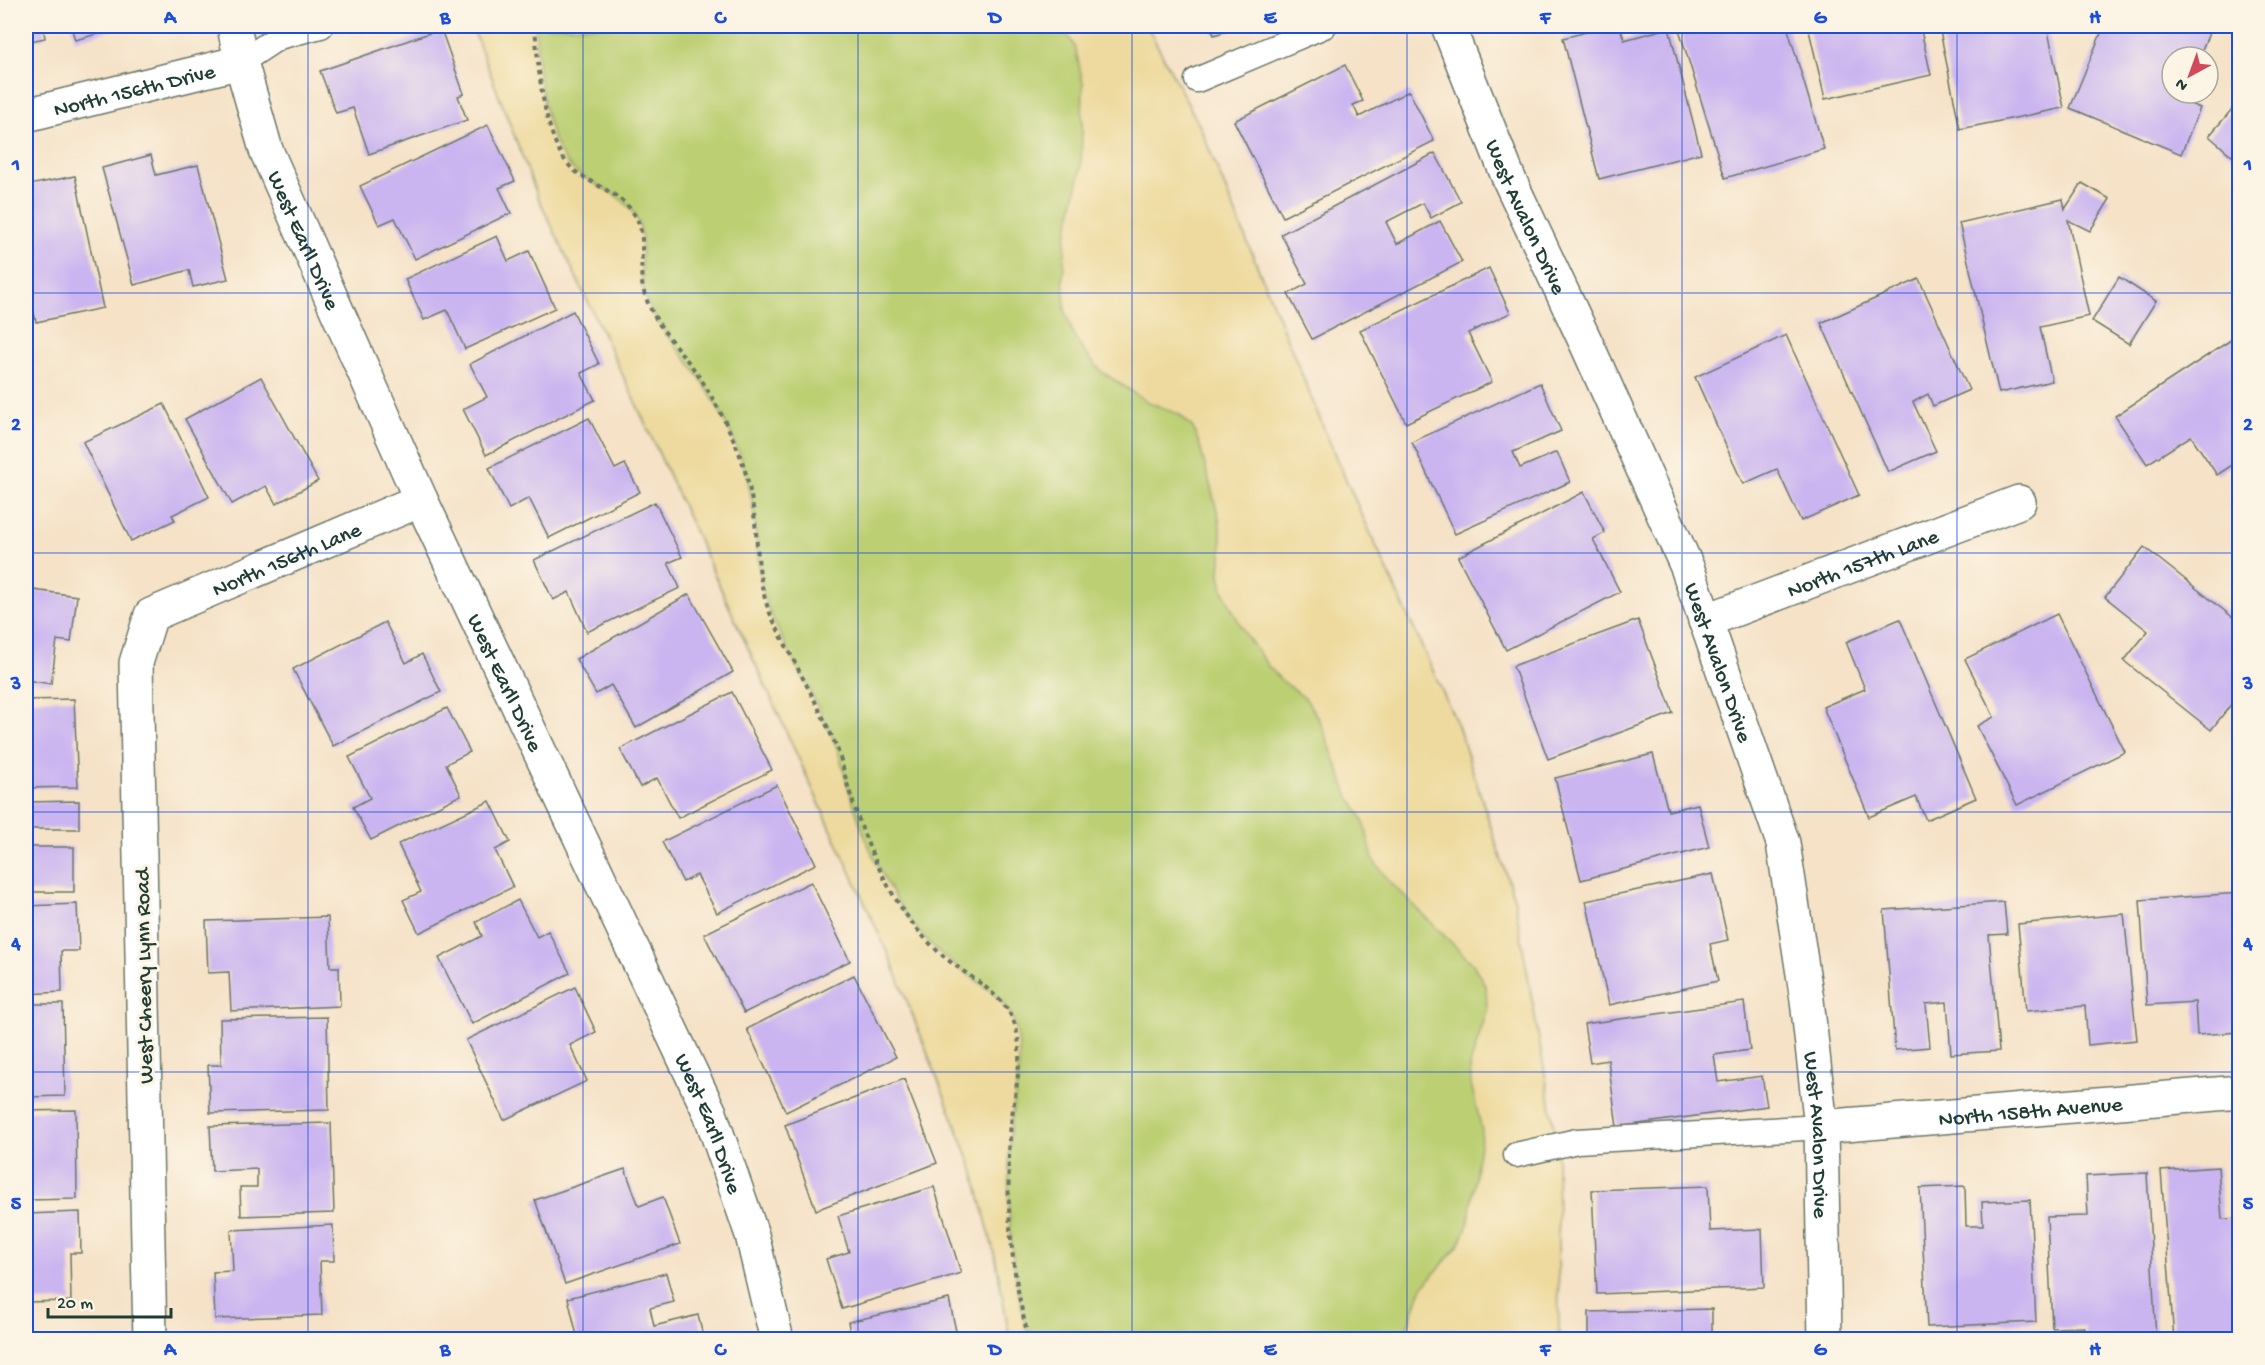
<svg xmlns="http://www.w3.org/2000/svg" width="2265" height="1365" font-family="'Gochi Hand',sans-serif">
	<rect width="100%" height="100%" fill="#fcf5e5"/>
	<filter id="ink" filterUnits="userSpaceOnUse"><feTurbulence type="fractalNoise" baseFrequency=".0167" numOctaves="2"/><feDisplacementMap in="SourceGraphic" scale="12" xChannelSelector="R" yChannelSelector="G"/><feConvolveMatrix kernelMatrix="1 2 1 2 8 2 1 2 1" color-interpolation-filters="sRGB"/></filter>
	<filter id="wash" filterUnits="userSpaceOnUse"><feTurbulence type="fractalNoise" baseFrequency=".008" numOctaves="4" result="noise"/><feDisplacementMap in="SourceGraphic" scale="24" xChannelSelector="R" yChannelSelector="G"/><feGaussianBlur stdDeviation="1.35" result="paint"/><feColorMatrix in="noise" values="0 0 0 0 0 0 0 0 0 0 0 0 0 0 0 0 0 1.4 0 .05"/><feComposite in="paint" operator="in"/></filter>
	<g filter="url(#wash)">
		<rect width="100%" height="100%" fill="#f5e2c7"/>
		<path fill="#bccf72" stroke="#6e8653" stroke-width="1.5" d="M 472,26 L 1147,26 L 1200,127 L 1336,458 L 1458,726 L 1515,902 L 1559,1339 L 1010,1339 L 996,1260 L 973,1169 L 891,960 L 629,388 L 538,197 Z"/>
		<g fill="#eeda9e" stroke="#868c69" stroke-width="1.5">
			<path d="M 472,26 L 535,26 C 538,65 543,146 575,171 C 594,186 621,193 634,214 C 650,238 636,265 644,292 C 655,329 685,353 704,384 C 717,405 729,428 738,450 C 746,470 751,493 754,514 C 758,544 757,573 766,602 C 770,616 778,629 784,642 C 801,675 819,707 834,741 C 841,756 844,774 849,790 C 858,818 867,846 881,872 C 896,903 916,932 942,955 C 966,976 1005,993 1015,1025 C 1026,1060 1012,1100 1010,1135 C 1006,1210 1010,1266 1029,1339 L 1010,1339 L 996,1260 L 973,1169 L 891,960 L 629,388 L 538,197 Z"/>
			<path d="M 1062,26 L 1147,26 L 1200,127 L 1336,458 L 1458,726 L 1515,902 L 1557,1143 L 1559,1339 L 1403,1339 L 1421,1289 L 1459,1245 L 1468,1224 L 1482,1131 L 1471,1084 L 1470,1065 L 1487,1011 L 1486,987 L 1473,964 L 1390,882 L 1373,860 L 1365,826 L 1360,814 L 1348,795 L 1321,723 L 1306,699 L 1280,679 L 1268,666 L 1246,635 L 1231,607 L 1223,590 L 1220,574 L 1222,544 L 1219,518 L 1199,443 L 1193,428 L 1180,415 L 1146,401 L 1102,372 L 1083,351 L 1073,334 L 1065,310 L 1063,277 L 1066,236 L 1081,168 L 1083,83 L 1075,47 Z"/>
		</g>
		<g id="blocks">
			<g fill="#cab5f0">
				<path d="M 26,26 L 43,26 L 45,38 L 26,42 Z"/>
				<path d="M 71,26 L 119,26 L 119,28 L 75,40 Z"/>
				<path d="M 1211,26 L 1244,26 L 1214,35 Z"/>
				<path d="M 1610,26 L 1620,26 L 1624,40 L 1669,28 L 1701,153 L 1599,179 L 1563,38 Z"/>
				<path d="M 1678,26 L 1787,26 L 1824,149 L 1725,178 Z"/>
				<path d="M 1808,26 L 1920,26 L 1931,75 L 1825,99 Z"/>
				<path d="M 1939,26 L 2047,26 L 2064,108 L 1960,129 Z"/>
				<path d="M 2104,26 L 2212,26 L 2199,57 L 2172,57 L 2172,93 L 2184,93 L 2181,100 L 2200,108 L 2181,154 L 2070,108 Z"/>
				<path d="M 441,29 L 464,94 L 458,96 L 467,120 L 369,154 L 353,108 L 336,113 L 320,71 Z"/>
				<path d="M 1345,65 L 1363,101 L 1353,105 L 1359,117 L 1409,91 L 1434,141 L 1283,217 L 1234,121 Z"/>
				<path d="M 2240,100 L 2240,163 L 2209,136 Z"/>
				<path d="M 488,125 L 515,181 L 499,188 L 511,213 L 415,259 L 395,218 L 379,225 L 360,186 Z"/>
				<path d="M 1435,153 L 1461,202 L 1431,218 L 1423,203 L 1386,222 L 1397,244 L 1440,221 L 1462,262 L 1312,339 L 1288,294 L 1307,284 L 1281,234 Z"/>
				<path d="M 151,155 L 156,175 L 198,165 L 228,279 L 193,287 L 189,270 L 134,285 L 102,168 Z"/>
				<path d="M 75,176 L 103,308 L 36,322 L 26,274 L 26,205 L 33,204 L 29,185 Z"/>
				<path d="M 2082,183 L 2110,199 L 2090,231 L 2068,220 L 2089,316 L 2040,327 L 2052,381 L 1999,393 L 1959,223 L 2063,199 L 2065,209 Z"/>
				<path d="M 497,236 L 508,261 L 529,251 L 555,308 L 465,349 L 447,310 L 424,320 L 405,279 Z"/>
				<path d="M 1489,268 L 1510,313 L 1468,333 L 1492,382 L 1406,423 L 1360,330 Z"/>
				<path d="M 2119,277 L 2156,301 L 2129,344 L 2092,321 Z"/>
				<path d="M 1919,279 L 1969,390 L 1933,406 L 1928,394 L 1913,402 L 1936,451 L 1888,472 L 1821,323 Z"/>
				<path d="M 573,311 L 599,364 L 581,373 L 595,400 L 486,455 L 463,409 L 487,397 L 470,364 Z"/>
				<path d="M 2240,334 L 2240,460 L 2217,475 L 2191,436 L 2147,464 L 2115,416 Z"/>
				<path d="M 1786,335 L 1859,495 L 1801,521 L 1777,469 L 1743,484 L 1695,377 Z"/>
				<path d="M 261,377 L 318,481 L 276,504 L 266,486 L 232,504 L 185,419 Z"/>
				<path d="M 1540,383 L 1561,431 L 1513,452 L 1520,468 L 1557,452 L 1570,482 L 1455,534 L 1412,442 Z"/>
				<path d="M 164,404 L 209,497 L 172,515 L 175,520 L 131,541 L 83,442 Z"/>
				<path d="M 589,418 L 615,469 L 625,464 L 640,492 L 549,538 L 529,498 L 509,509 L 489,468 Z"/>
				<path d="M 1584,492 L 1605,533 L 1593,539 L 1620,592 L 1506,650 L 1458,557 Z"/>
				<path d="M 655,502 L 682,557 L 668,563 L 680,588 L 587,632 L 569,592 L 553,600 L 534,560 Z"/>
				<path d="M 2144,547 L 2240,623 L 2240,709 L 2232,703 L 2211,730 L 2124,661 L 2148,631 L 2105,597 Z"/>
				<path d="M 26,589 L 77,596 L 71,642 L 57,640 L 51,684 L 26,680 Z"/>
				<path d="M 689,594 L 733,672 L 636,728 L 611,685 L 596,694 L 576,659 Z"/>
				<path d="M 2057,614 L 2125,752 L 2017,805 L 1977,726 L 1994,717 L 1965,659 Z"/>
				<path d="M 1900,619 L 1976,798 L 1926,820 L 1916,797 L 1869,817 L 1823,707 L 1865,689 L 1846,642 Z"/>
				<path d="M 1638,620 L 1673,713 L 1548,759 L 1513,666 Z"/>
				<path d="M 385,622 L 406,663 L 422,654 L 441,692 L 333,746 L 293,669 Z"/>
				<path d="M 732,692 L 772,770 L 678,818 L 657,778 L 640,787 L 620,749 Z"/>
				<path d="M 74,699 L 78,787 L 26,788 L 26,700 Z"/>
				<path d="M 447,708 L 470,752 L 446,764 L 461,795 L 371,840 L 353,807 L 370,798 L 349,757 Z"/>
				<path d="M 1653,754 L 1668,811 L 1698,804 L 1709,847 L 1581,880 L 1555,778 Z"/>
				<path d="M 777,785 L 816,864 L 717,913 L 697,875 L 683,882 L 662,842 Z"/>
				<path d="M 79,801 L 79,829 L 30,829 L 30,847 L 74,847 L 74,892 L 26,892 L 26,802 Z"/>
				<path d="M 490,801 L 510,842 L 495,850 L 513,887 L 419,933 L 403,900 L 421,892 L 398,844 Z"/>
				<path d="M 1713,874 L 1728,940 L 1710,944 L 1718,981 L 1609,1005 L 1586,901 Z"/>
				<path d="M 811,882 L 850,961 L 744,1013 L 704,934 Z"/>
				<path d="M 2240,893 L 2240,1032 L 2197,1035 L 2195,1002 L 2147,1005 L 2140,900 Z"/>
				<path d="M 518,900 L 537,937 L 548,931 L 570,973 L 472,1024 L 439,958 L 482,936 L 476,922 Z"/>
				<path d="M 2004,902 L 2007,934 L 1989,935 L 1999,1051 L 1951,1054 L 1947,1002 L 1926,1004 L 1930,1047 L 1895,1050 L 1884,910 Z"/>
				<path d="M 77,904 L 79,951 L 61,951 L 62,992 L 26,994 L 26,906 Z"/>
				<path d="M 2124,914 L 2137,1040 L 2088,1045 L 2085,1006 L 2026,1011 L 2018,924 Z"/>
				<path d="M 328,917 L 330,967 L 339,967 L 340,1006 L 231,1011 L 229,972 L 208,973 L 206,921 Z"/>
				<path d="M 854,975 L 896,1057 L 786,1112 L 747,1029 Z"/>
				<path d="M 575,987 L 596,1032 L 570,1045 L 587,1081 L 504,1120 L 466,1040 Z"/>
				<path d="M 1744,1002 L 1750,1050 L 1714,1055 L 1718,1082 L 1762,1076 L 1767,1106 L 1617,1127 L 1608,1060 L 1590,1063 L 1584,1024 Z"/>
				<path d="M 26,1004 L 63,1004 L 65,1096 L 26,1097 Z"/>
				<path d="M 327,1017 L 329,1110 L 210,1113 L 208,1065 L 221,1065 L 220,1019 Z"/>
				<path d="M 904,1079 L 937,1163 L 816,1210 L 785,1125 Z"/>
				<path d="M 76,1110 L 77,1199 L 26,1200 L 26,1111 Z"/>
				<path d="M 331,1123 L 334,1213 L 241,1216 L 240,1187 L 257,1187 L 257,1169 L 212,1171 L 210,1126 Z"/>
				<path d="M 2218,1167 L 2222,1219 L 2240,1218 L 2240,1338 L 2174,1340 L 2161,1171 Z"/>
				<path d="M 625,1169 L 639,1206 L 663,1197 L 680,1244 L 565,1284 L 535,1200 Z"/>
				<path d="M 2147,1173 L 2156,1340 L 2085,1340 L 2085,1327 L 2052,1328 L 2047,1217 L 2088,1216 L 2086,1176 Z"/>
				<path d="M 1708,1186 L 1710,1231 L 1762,1229 L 1764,1287 L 1597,1294 L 1592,1190 Z"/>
				<path d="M 1965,1186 L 1966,1226 L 1983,1226 L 1982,1202 L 2030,1200 L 2036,1322 L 1927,1327 L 1920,1188 Z"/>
				<path d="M 934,1187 L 961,1273 L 842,1309 L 826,1259 L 849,1252 L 838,1216 Z"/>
				<path d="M 80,1212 L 81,1253 L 70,1253 L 71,1301 L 26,1302 L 26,1214 Z"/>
				<path d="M 333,1225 L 334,1261 L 320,1261 L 322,1315 L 215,1319 L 213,1272 L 233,1271 L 231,1230 Z"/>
				<path d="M 666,1273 L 674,1302 L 650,1308 L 654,1326 L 698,1315 L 704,1340 L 578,1340 L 568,1298 Z"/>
				<path d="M 949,1299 L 958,1340 L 852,1340 L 848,1322 Z"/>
				<path d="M 1712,1309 L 1712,1340 L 1589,1340 L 1589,1312 Z"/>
			</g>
		</g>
	</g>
	<g filter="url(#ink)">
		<use href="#blocks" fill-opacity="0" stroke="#6a7767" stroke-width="1.5"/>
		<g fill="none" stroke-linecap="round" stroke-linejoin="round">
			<defs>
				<g id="service">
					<path d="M 241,62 L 279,37 L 321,26"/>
					<path d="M 1197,80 L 1324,26"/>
					<path d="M 1516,1155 L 1577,1141 L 1821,1127"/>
				</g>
				<g id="minor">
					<path id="s1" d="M 234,26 L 241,62 L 266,150 L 310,250 L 421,500 L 710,1113 L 752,1235 L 777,1340"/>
					<path id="s2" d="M 1448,26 L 1509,179 L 1587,345 L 1687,567 L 1783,843 L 1807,1000 L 1821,1127 L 1825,1340"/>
					<path id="s3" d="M 26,115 L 241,62"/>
					<path id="s4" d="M 1705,621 L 2019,502"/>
					<path id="s5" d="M 1821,1127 L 2240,1092"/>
					<path id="s6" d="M 150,1340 L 136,663 L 151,615 L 421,500"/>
				</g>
			</defs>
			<use href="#service" stroke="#6a7767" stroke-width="27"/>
			<use href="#minor" stroke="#6a7767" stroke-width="36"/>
			<path stroke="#6a7767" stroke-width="4" stroke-dasharray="4.5 4.5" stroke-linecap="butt" d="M 535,26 C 538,65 543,146 575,171 C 594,186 621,193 634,214 C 650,238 636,265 644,292 C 655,329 685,353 704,384 C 717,405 729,428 738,450 C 746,470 751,493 754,514 C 758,544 757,573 766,602 C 770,616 778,629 784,642 C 801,675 819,707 834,741 C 841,756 844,774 849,790 C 858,818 867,846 881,872 C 896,903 916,932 942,955 C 966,976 1005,993 1015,1025 C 1026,1060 1012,1100 1010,1135 C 1006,1210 1010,1266 1029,1340"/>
			<use href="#service" stroke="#fff" stroke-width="24"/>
			<use href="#minor" stroke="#fff" stroke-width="33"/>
		</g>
	</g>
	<path fill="none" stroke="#1d4ed8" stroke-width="1.5" stroke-opacity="0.55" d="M 308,26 L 308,1340M 583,26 L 583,1340M 858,26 L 858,1340M 1132,26 L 1132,1340M 1407,26 L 1407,1340M 1682,26 L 1682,1340M 1957,26 L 1957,1340M 26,293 L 2240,293M 26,553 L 2240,553M 26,812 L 2240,812M 26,1072 L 2240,1072"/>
	<g text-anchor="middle" stroke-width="6" stroke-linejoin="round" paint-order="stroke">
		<g font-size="22" fill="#1f3d34" stroke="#fcf5e5">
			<text dy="8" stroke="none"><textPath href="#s3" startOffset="111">North 156th Drive</textPath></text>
			<text dy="8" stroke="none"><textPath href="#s2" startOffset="206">West Avalon Drive</textPath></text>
			<text dy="8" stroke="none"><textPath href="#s1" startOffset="226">West Earll Drive</textPath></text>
			<text dy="8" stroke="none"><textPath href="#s6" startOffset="874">North 156th Lane</textPath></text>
			<text dy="8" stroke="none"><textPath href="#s4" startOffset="168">North 157th Lane</textPath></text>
			<text dy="8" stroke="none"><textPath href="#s2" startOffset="692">West Avalon Drive</textPath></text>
			<text dy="8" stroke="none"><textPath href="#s1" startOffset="712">West Earll Drive</textPath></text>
			<text transform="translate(142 976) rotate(-91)" y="8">West Cheery Lynn Road</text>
			<text dy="8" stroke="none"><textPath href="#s5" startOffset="210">North 158th Avenue</textPath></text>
			<text dy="8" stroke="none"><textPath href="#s1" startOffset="1198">West Earll Drive</textPath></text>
			<text dy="8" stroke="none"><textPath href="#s2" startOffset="1178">West Avalon Drive</textPath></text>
		</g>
	</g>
	<rect width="2265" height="1365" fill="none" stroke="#fcf5e5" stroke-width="66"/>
	<g transform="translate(2190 75) rotate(221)"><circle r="28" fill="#fcf5e5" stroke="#a4ab9e" stroke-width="1.5"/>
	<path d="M0-4.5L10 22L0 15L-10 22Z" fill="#d1495b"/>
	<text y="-9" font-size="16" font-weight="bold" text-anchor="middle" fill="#1f3d34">N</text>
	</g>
	<path d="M48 1308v9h123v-9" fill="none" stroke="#1f3d34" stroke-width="3"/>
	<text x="57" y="1308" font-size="18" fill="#1f3d34" stroke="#fcf5e5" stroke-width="4.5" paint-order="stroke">20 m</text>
	<rect x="33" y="33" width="2199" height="1299" fill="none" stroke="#1d4ed8" stroke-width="2"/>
	<g font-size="20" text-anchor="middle" font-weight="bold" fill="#1d4ed8">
		<text x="170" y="23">A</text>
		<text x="445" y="23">B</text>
		<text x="720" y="23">C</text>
		<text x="995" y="23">D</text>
		<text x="1270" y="23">E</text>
		<text x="1545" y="23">F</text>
		<text x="1820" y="23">G</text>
		<text x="2095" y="23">H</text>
		<text x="16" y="170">1</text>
		<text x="2248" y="170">1</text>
		<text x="16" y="430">2</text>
		<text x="2248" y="430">2</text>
		<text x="16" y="689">3</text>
		<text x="2248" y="689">3</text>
		<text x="16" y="949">4</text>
		<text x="2248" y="949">4</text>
		<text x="16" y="1209">5</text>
		<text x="2248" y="1209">5</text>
		<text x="170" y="1355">A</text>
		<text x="445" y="1355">B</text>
		<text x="720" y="1355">C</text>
		<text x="995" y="1355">D</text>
		<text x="1270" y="1355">E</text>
		<text x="1545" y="1355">F</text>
		<text x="1820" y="1355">G</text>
		<text x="2095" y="1355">H</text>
	</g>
</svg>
